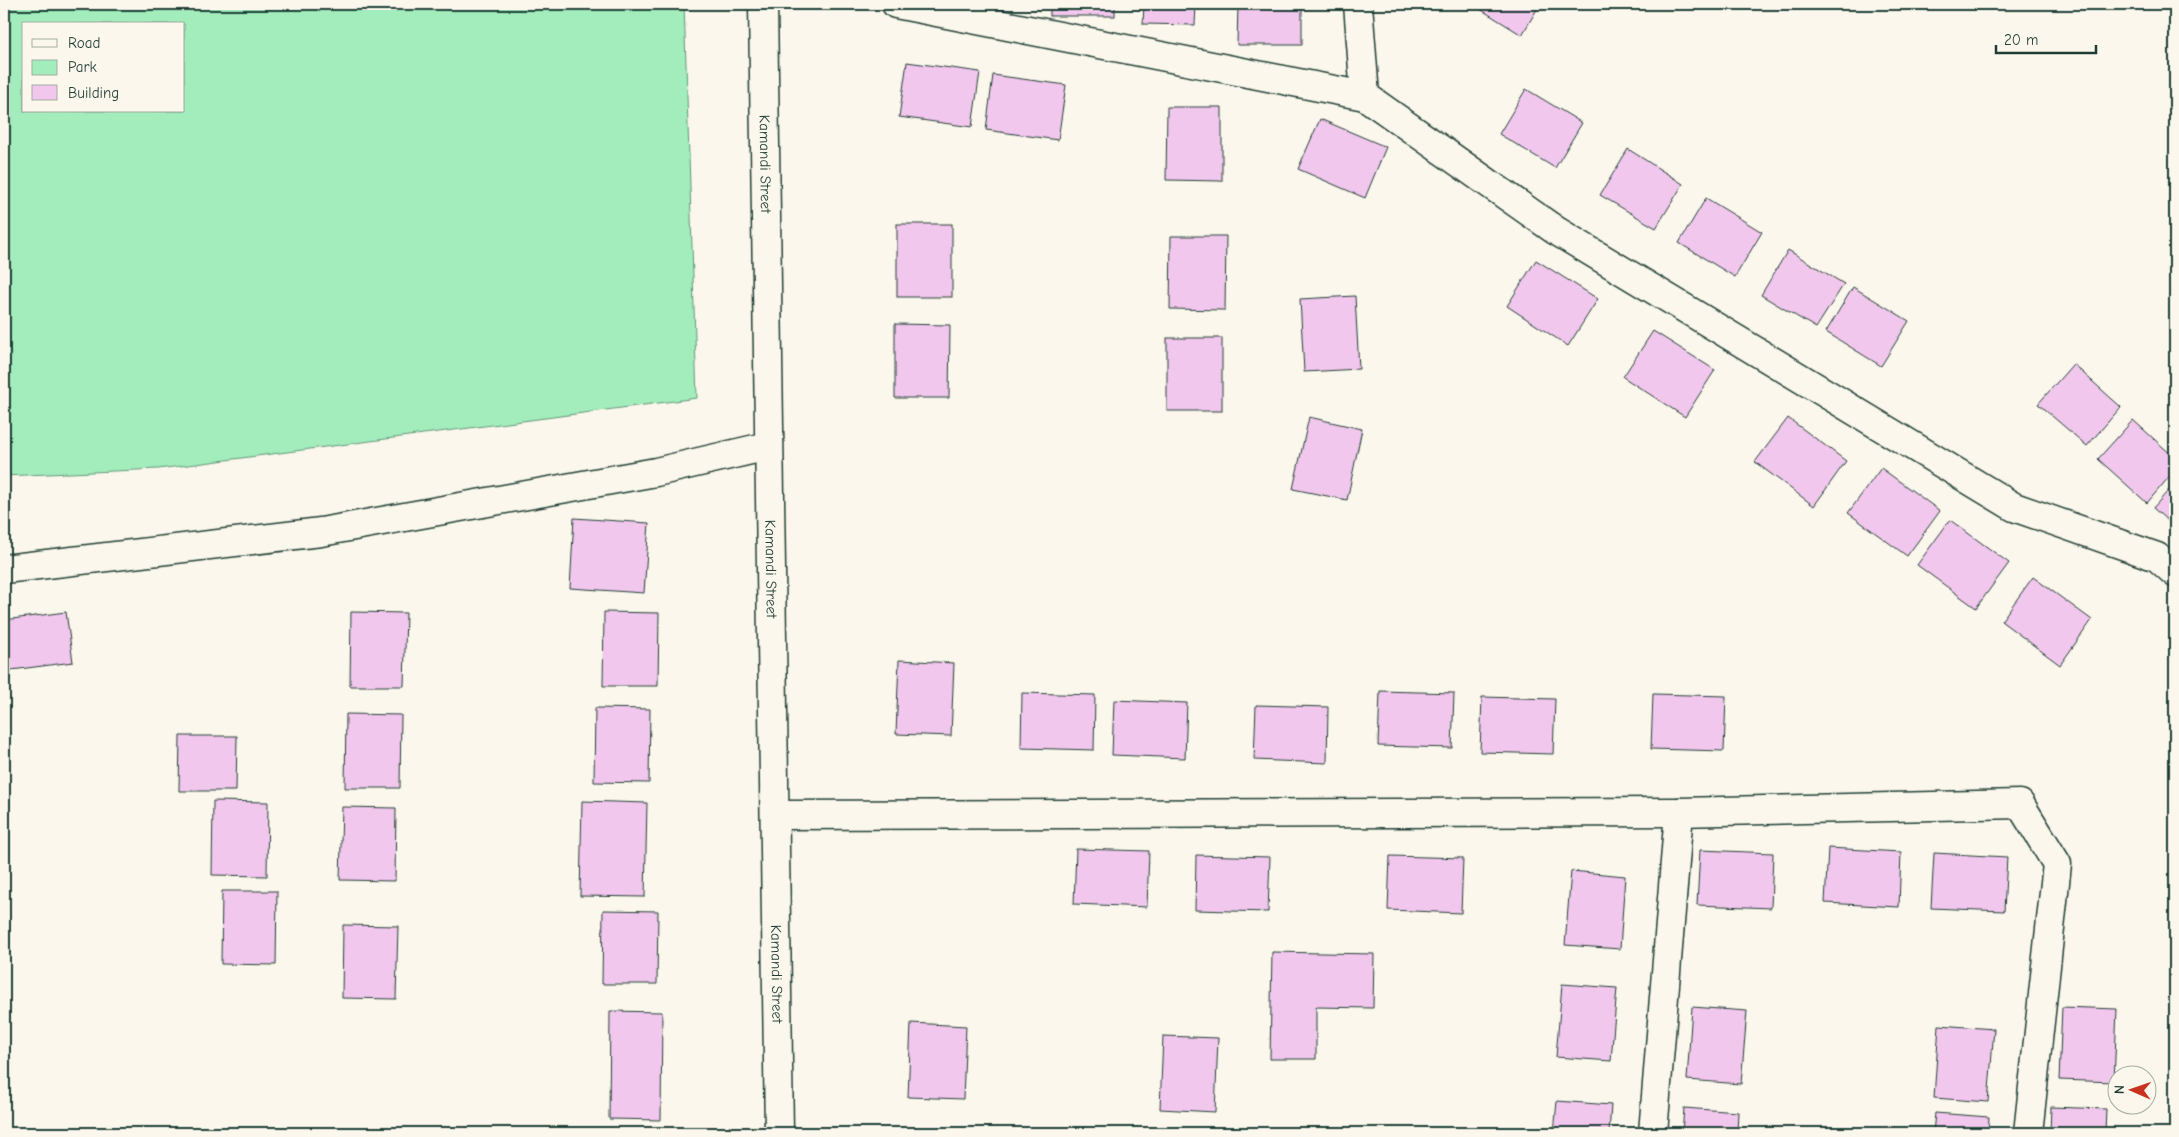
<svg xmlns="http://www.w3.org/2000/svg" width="2179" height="1137" font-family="'Comic Neue',sans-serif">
	<rect width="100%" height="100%" fill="#fbf7ec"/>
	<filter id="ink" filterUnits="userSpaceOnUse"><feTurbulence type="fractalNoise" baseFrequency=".02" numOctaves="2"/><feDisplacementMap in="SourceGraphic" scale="10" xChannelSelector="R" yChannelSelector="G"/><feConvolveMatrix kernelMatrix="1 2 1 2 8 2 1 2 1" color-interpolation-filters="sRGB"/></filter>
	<g filter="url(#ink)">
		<path fill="#a3edbc" stroke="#619578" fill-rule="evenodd" d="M 4,4 L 684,4 L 697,398 L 158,469 L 4,476 ZM 24,24 L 184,24 L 184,111 L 24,111 Z"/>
		<g fill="#f2c7ee" stroke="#1f3d34">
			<rect x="1050" y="4" width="65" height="12"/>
			<path d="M 1144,4 L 1196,4 L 1195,25 L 1143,24 Z"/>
			<path d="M 1238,4 L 1302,4 L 1302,45 L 1237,45 Z"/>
			<path d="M 1472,4 L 1540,4 L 1522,35 Z"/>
			<path d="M 907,62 L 980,72 L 972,127 L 899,117 Z"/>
			<path d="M 993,75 L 1066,85 L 1058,140 L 986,130 Z"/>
			<path d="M 1526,89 L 1582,123 L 1555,168 L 1499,134 Z"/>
			<path d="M 1167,107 L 1222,107 L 1222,181 L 1166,180 Z"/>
			<path d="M 1320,119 L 1386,147 L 1365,198 L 1298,169 Z"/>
			<path d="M 1628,149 L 1683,184 L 1656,228 L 1600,195 Z"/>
			<path d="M 1706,198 L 1762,232 L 1735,277 L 1679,243 Z"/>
			<rect x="897" y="224" width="55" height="73"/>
			<path d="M 1171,236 L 1226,236 L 1225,310 L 1170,309 Z"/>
			<path d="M 1788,250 L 1844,284 L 1816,328 L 1761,295 Z"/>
			<path d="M 1536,260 L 1598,299 L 1568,346 L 1507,306 Z"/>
			<path d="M 1853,287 L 1909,321 L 1881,366 L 1826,332 Z"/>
			<path d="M 1355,296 L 1359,369 L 1304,372 L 1300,299 Z"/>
			<path d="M 895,324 L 950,325 L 949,398 L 895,398 Z"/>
			<path d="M 1653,331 L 1715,370 L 1685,417 L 1623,377 Z"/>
			<rect x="1167" y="338" width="55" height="73"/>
			<path d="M 2073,364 L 2121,407 L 2087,446 L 2038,404 Z"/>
			<path d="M 1309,417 L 1362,429 L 1347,500 L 1293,489 Z"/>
			<path d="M 1788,418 L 1846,461 L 1814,506 L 1755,462 Z"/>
			<path d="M 2133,420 L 2175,458 L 2175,470 L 2147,503 L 2098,459 Z"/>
			<path d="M 1881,468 L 1940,511 L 1907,556 L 1848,513 Z"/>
			<path d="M 2175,483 L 2175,527 L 2153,508 Z"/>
			<path d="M 574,518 L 649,523 L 644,593 L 570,588 Z"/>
			<path d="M 1950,520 L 2009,563 L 1976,608 L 1917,565 Z"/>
			<path d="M 2033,577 L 2092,620 L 2060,665 L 2001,621 Z"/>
			<path d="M 66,612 L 73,662 L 4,671 L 4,620 Z"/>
			<path d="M 351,612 L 406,613 L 404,686 L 350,686 Z"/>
			<path d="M 604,612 L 659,613 L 658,686 L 603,686 Z"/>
			<path d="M 899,660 L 954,663 L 951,736 L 896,734 Z"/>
			<path d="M 1380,691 L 1454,693 L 1452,748 L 1378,746 Z"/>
			<path d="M 4,693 L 7,766 L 4,766 Z"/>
			<path d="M 1022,693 L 1095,695 L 1094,750 L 1021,748 Z"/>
			<path d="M 1653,694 L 1726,696 L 1724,751 L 1651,749 Z"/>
			<path d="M 1482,697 L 1555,699 L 1553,754 L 1480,752 Z"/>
			<path d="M 1114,700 L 1187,703 L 1185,758 L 1112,755 Z"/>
			<path d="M 1256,705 L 1328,707 L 1327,763 L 1254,760 Z"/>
			<path d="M 595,708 L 650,709 L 649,783 L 594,782 Z"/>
			<path d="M 346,714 L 401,715 L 400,788 L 345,788 Z"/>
			<path d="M 180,736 L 237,736 L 236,791 L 179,791 Z"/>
			<path d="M 213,801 L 268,802 L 267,876 L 212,875 Z"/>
			<path d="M 582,801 L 647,803 L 645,897 L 580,896 Z"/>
			<path d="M 342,807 L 396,808 L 395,881 L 340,880 Z"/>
			<path d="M 1828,848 L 1901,852 L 1899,907 L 1825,903 Z"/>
			<path d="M 1076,849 L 1149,851 L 1147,907 L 1074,904 Z"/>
			<path d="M 1700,850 L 1773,853 L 1771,908 L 1697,905 Z"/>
			<path d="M 1934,853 L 2007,857 L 2004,911 L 1931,908 Z"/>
			<path d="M 1196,855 L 1270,857 L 1268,912 L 1195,910 Z"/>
			<path d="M 1390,856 L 1463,858 L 1461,913 L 1388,910 Z"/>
			<path d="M 1571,871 L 1625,876 L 1620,949 L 1565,945 Z"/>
			<path d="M 222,891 L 277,891 L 276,965 L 221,964 Z"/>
			<path d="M 603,910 L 658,911 L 657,984 L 602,984 Z"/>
			<path d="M 343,925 L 398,926 L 396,999 L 342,998 Z"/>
			<path d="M 1272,952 L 1374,954 L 1373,1008 L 1316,1007 L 1316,1059 L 1270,1059 Z"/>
			<path d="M 1562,984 L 1617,988 L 1611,1061 L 1556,1057 Z"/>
			<path d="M 1692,1007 L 1747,1011 L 1741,1084 L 1687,1080 Z"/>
			<path d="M 2062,1007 L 2117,1009 L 2114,1082 L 2059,1080 Z"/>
			<path d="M 610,1011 L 662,1012 L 661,1120 L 609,1119 Z"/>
			<path d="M 911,1023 L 966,1026 L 963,1099 L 908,1097 Z"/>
			<path d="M 1939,1025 L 1994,1029 L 1988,1102 L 1934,1098 Z"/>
			<path d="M 1163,1036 L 1218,1038 L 1215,1112 L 1160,1109 Z"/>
			<path d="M 1557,1101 L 1611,1105 L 1609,1133 L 1554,1133 Z"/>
			<path d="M 2051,1107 L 2106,1109 L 2105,1133 L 2050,1133 Z"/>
			<path d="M 1684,1108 L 1738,1112 L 1737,1133 L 1682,1133 Z"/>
			<path d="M 1935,1113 L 1989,1117 L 1988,1133 L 1933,1133 Z"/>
			<path d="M 914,1129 L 968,1132 L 968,1133 L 914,1133 Z"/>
		</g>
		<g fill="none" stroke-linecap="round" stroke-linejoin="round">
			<defs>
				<g id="minor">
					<path d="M 896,4 L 1365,96 L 1555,230 L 2014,507 L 2157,557 L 2175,573"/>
					<path d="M 1358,4 L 1365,96"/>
					<path d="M 775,815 L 1679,812 L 2020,804 L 2057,864 L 2028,1133"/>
					<path d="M 1653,1133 L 1679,812"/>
				</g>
				<path id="tertiary" d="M 4,569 L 321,532 L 656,472 L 768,446"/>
				<g id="secondary">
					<path id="s1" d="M 763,4 L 779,1133"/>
				</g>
			</defs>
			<use href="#minor" stroke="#1f3d34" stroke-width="31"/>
			<use href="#tertiary" stroke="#1f3d34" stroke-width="31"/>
			<use href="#secondary" stroke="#1f3d34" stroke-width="31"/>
			<use href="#minor" stroke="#fbf7ec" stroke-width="28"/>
			<use href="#tertiary" stroke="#fbf7ec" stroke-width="28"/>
			<use href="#secondary" stroke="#fbf7ec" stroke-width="28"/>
		</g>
	</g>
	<g text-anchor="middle" stroke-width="4" stroke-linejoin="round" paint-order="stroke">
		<g font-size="15" fill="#1f3d34" stroke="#fbf7ec">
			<text dy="5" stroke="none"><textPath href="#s1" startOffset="160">Kamandi Street</textPath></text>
			<text dy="5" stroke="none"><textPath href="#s1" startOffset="565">Kamandi Street</textPath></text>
			<text dy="5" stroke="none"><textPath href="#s1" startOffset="970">Kamandi Street</textPath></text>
		</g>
	</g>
	<rect width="2179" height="1137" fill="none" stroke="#fbf7ec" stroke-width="20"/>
	<rect x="10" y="10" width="2159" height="1117" fill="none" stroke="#1f3d34" stroke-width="2" filter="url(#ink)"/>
	<rect x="22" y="22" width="162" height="90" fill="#fbf7ec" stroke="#a3ada2"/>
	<rect x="32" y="39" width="25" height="8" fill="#fbf7ec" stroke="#a3ada2"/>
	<text x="68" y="48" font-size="15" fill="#1f3d34">Road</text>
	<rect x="32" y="60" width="25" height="15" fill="#a3edbc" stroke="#a3ada2"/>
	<text x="68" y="72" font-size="15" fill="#1f3d34">Park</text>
	<rect x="32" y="85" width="25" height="15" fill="#f2c7ee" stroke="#a3ada2"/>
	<text x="68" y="98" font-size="15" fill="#1f3d34">Building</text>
	<g transform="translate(2132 1090) rotate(272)"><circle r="24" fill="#fbf7ec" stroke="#a3ada2"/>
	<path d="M0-4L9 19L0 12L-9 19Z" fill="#c8321e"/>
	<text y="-8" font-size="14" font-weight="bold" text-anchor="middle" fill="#1f3d34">N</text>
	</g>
	<path d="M1996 45v8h100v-8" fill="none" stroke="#1f3d34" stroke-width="2.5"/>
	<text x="2004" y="45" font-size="15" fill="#1f3d34" stroke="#fbf7ec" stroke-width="4" paint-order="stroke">20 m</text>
</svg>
